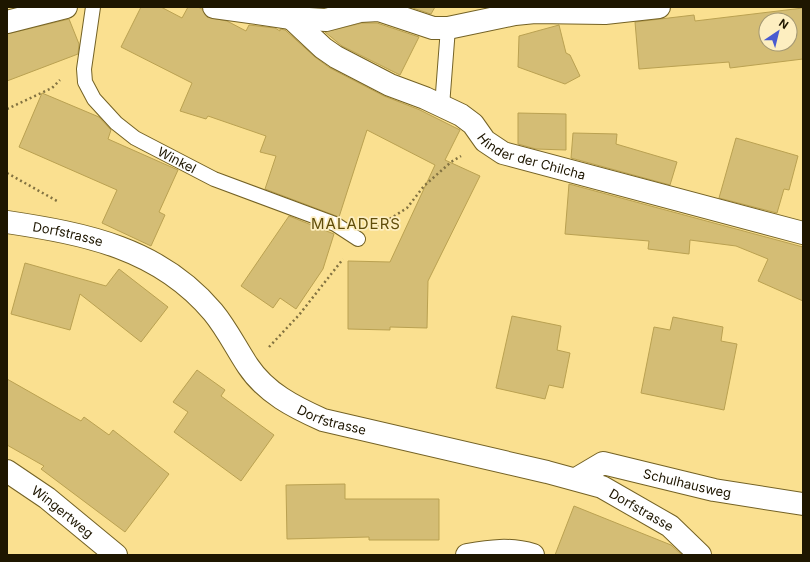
<svg xmlns="http://www.w3.org/2000/svg" width="810" height="562" font-family="Inter,sans-serif">
	<rect width="100%" height="100%" fill="#fae090"/>
	<g fill="#d4bd75" stroke="#baa151" fill-rule="evenodd">
		<path d="M 141,7 L 161,7 L 182,18 L 188,7 L 198,7 L 202,9 L 207,17 L 227,21 L 246,31 L 249,25 L 275,28 L 280,31 L 280,29 L 285,30 L 315,57 L 330,68 L 384,96 L 420,110 L 460,130 L 445,160 L 480,176 L 428,281 L 427,328 L 390,327 L 390,330 L 348,329 L 348,261 L 390,262 L 435,165 L 367,130 L 339,217 L 265,189 L 276,156 L 260,152 L 266,136 L 208,116 L 206,119 L 180,111 L 192,83 L 121,47 Z"/>
		<path d="M 410,7 L 435,7 L 431,14 Z"/>
		<path d="M 803,8 L 803,59 L 730,68 L 729,62 L 639,69 L 635,22 L 694,15 L 695,21 ZM 766,20 L 790,20 L 790,44 L 766,44 Z"/>
		<path d="M 69,19 L 79,44 L 78,54 L 7,81 L 7,34 Z"/>
		<path d="M 362,23 L 377,23 L 419,37 L 400,75 L 342,46 L 325,32 Z"/>
		<path d="M 559,25 L 566,53 L 570,55 L 580,76 L 565,84 L 518,67 L 519,36 Z"/>
		<path d="M 42,93 L 99,117 L 111,130 L 108,139 L 178,170 L 159,212 L 165,215 L 151,246 L 102,223 L 117,190 L 19,147 Z"/>
		<path d="M 518,113 L 566,114 L 566,150 L 536,149 L 518,144 Z"/>
		<path d="M 573,133 L 617,134 L 616,144 L 677,162 L 670,185 L 571,158 Z"/>
		<path d="M 736,138 L 798,156 L 789,190 L 784,189 L 777,213 L 719,198 Z"/>
		<path d="M 569,184 L 803,247 L 803,301 L 758,281 L 768,259 L 736,246 L 690,240 L 689,254 L 648,249 L 649,241 L 565,234 Z"/>
		<path d="M 289,216 L 334,234 L 323,269 L 296,309 L 280,298 L 273,308 L 241,286 Z"/>
		<path d="M 25,263 L 106,286 L 119,269 L 168,307 L 141,342 L 80,294 L 70,330 L 11,314 Z"/>
		<path d="M 512,316 L 561,326 L 557,350 L 570,353 L 563,388 L 549,385 L 545,399 L 496,388 Z"/>
		<path d="M 673,317 L 723,327 L 721,341 L 737,344 L 724,410 L 641,393 L 654,327 L 670,330 Z"/>
		<path d="M 197,370 L 225,390 L 221,396 L 274,435 L 241,481 L 174,432 L 188,412 L 173,402 Z"/>
		<path d="M 7,379 L 81,421 L 84,417 L 109,435 L 113,430 L 169,474 L 125,532 L 41,469 L 44,466 L 7,445 Z"/>
		<path d="M 345,484 L 345,499 L 439,499 L 439,540 L 369,540 L 369,537 L 287,539 L 286,485 Z"/>
		<path d="M 574,506 L 671,545 L 682,555 L 555,555 Z"/>
	</g>
	<g fill="none" stroke-linecap="round" stroke-linejoin="round">
		<defs>
			<g id="lane">
				<path id="s1" d="M 93,7 L 84,69 L 85,82 L 94,99 L 116,123 L 135,138 L 214,179 L 335,224 L 358,239"/>
				<path d="M 442,106 L 448,28"/>
			</g>
			<g id="street">
				<path d="M 214,7 L 291,18 L 326,20 L 360,11 L 379,10 L 433,28 L 448,28 L 515,14 L 535,12 L 605,13 L 659,7"/>
				<path id="s2" d="M 291,18 L 323,48 L 336,57 L 390,85 L 425,98 L 461,115 L 473,124 L 485,141 L 503,153 L 803,233"/>
				<path d="M 7,22 L 66,7"/>
				<path id="s3" d="M 7,222 C 86,234 159,248 213,312 C 227,329 236,348 248,366 C 266,393 294,407 323,420 L 547,472 L 602,487 L 670,526 L 700,555"/>
				<path id="s4" d="M 7,471 L 47,498 L 116,555"/>
				<path id="s5" d="M 576,479 L 603,463 L 714,490 L 803,504"/>
				<path d="M 467,555 C 490,551 510,548 533,555"/>
			</g>
		</defs>
		<use href="#lane" stroke="#746225" stroke-width="16"/>
		<use href="#street" stroke="#746225" stroke-width="24"/>
		<g stroke="#827241" stroke-width="2.5" stroke-dasharray="2 3" stroke-linecap="butt">
			<path d="M 7,109 L 52,88 L 60,80"/>
			<path d="M 7,173 L 57,201"/>
			<path d="M 377,227 L 407,208 L 424,186 L 451,162 L 461,156"/>
			<path d="M 269,347 L 299,315 L 343,259"/>
		</g>
		<use href="#lane" stroke="#fff" stroke-width="14"/>
		<use href="#street" stroke="#fff" stroke-width="22"/>
	</g>
	<g text-anchor="middle" stroke-width="3.5" stroke-linejoin="round" paint-order="stroke">
		<g font-size="13" fill="#1e1600" stroke="#fdeec0">
			<text dy="5" stroke="none"><textPath href="#s2" startOffset="283">Hinder der Chilcha</textPath></text>
			<text dy="5" stroke="none"><textPath href="#s1" startOffset="199">Winkel</textPath></text>
			<text dy="5" stroke="none"><textPath href="#s3" startOffset="62">Dorfstrasse</textPath></text>
			<text dy="5" stroke="none"><textPath href="#s3" startOffset="397">Dorfstrasse</textPath></text>
			<text dy="5" stroke="none"><textPath href="#s5" startOffset="118">Schulhausweg</textPath></text>
			<text dy="5" stroke="none"><textPath href="#s3" startOffset="721">Dorfstrasse</textPath></text>
			<text dy="5" stroke="none"><textPath href="#s4" startOffset="69">Wingertweg</textPath></text>
		</g>
		<g font-size="15" letter-spacing="1" fill="#604d0a" stroke="#fdeec0">
			<text x="356" y="229">MALADERS</text>
		</g>
	</g>
	<rect width="810" height="562" fill="none" stroke="#1e1600" stroke-width="16"/>
	<g transform="translate(778 32) rotate(35)"><circle r="19" fill="#fdeec0" stroke="#a49873"/>
	<path d="M0-3L7 15L0 10L-7 15Z" fill="#4a5bd0"/>
	<text y="-6" font-size="11" font-weight="bold" text-anchor="middle" fill="#1e1600">N</text>
	</g>
</svg>
